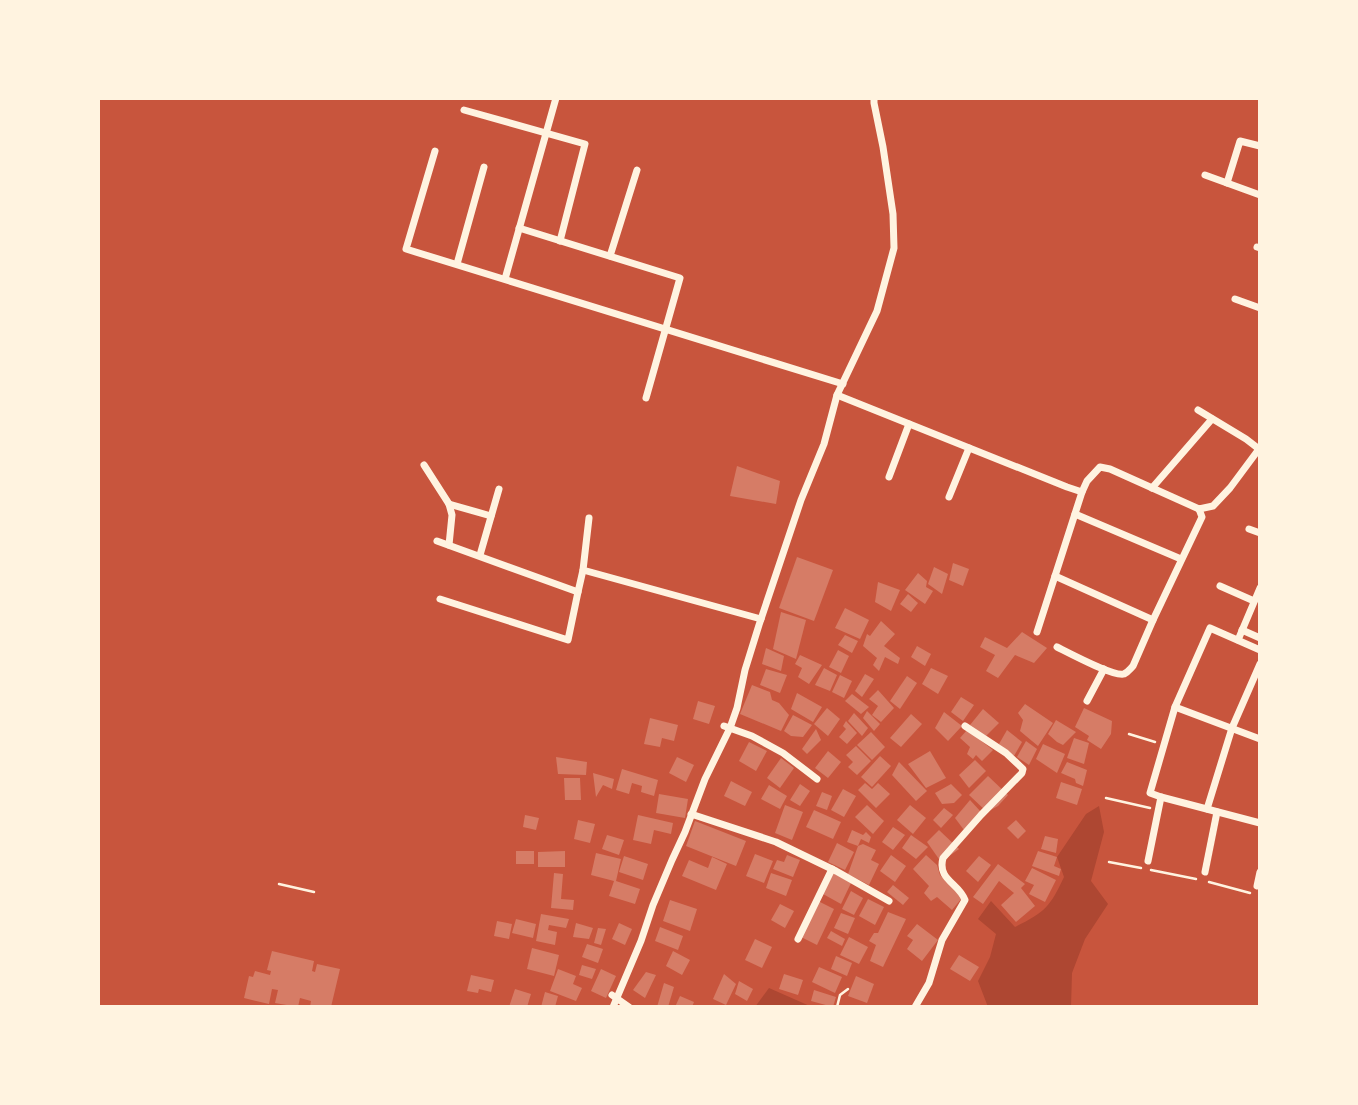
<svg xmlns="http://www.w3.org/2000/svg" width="1358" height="1105" font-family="'PT Sans Narrow',sans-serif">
	<rect width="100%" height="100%" fill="#c8553d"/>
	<g fill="#ae4732">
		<path d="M 1099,806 L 1104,832 L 1091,881 L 1108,904 L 1085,939 L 1072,973 L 1071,1007 L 988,1007 L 978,981 L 990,957 L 996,934 L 978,919 L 991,901 L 1015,927 C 1045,912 1050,907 1064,877 L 1057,857 L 1086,814 Z"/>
		<path d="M 769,988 L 812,1007 L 755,1007 Z"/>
	</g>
	<g fill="#d67c66">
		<path d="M 737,466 L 780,481 L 776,504 L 730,496 Z"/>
		<path d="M 797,557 L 833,570 L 814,621 L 779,608 Z"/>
		<path d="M 953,563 L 969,569 L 963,586 L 949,580 Z"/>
		<path d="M 934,567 L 948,574 L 942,594 L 928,584 Z"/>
		<path d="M 918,573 L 927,581 L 926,587 L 933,591 L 925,604 L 905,590 Z"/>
		<path d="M 878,582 L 900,590 L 891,611 L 875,602 Z"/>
		<path d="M 908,594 L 918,603 L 911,612 L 900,604 Z"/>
		<path d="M 845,608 L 869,620 L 860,639 L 835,628 Z"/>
		<path d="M 781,612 L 806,620 L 796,659 L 773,649 Z"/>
		<path d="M 881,621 L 895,634 L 884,646 L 900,658 L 898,664 L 885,657 L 879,671 L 873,665 L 877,658 L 863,646 L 867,634 L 870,636 Z"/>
		<path d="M 1022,632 L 1047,648 L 1034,663 L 1015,655 L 998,678 L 986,671 L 995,655 L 980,647 L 985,637 L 1007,648 Z"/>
		<path d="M 845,635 L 858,641 L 852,653 L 838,645 Z"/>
		<path d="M 917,646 L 931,654 L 925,666 L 911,657 Z"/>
		<path d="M 766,648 L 784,656 L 781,671 L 762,664 Z"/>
		<path d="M 838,650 L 849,656 L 841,673 L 829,667 Z"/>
		<path d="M 800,655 L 822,665 L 809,684 L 798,677 L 802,668 L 795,664 Z"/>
		<path d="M 824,668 L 837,675 L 830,691 L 815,685 Z"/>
		<path d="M 931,668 L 948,676 L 938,694 L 922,684 Z"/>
		<path d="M 766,669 L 787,675 L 780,693 L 760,685 Z"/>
		<path d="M 865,674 L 874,679 L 862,697 L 855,691 Z"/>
		<path d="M 840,675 L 852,681 L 844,698 L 832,692 Z"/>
		<path d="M 907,676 L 917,683 L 900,709 L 890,701 Z"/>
		<path d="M 752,685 L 770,692 L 772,700 L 779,703 L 789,715 L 781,731 L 740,714 Z"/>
		<path d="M 878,690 L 894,708 L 881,722 L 872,715 L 878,706 L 869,699 Z"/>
		<path d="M 797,693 L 822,707 L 813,722 L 791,709 Z"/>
		<path d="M 852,694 L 869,707 L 861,714 L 845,701 Z"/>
		<path d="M 961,697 L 974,705 L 963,721 L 951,712 Z"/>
		<path d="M 698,701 L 715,706 L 709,724 L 693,719 Z"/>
		<path d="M 1025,704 L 1053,723 L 1038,746 L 1020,731 L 1023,720 L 1018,713 Z"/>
		<path d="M 827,708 L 840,719 L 828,736 L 814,724 Z"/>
		<path d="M 1084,708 L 1112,721 L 1111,734 L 1101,749 L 1087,740 L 1089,736 L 1075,727 Z"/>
		<path d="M 983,709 L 999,723 L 986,736 L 970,725 Z"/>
		<path d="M 867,711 L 880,724 L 874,731 L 863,718 Z"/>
		<path d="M 944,712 L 962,726 L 948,741 L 935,728 Z"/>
		<path d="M 854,713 L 868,728 L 862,736 L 848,721 Z"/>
		<path d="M 911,714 L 922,724 L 901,747 L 890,738 Z"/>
		<path d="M 793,715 L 812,725 L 803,737 L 791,736 L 784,731 Z"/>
		<path d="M 650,718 L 678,725 L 674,741 L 662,738 L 660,747 L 644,744 Z"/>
		<path d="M 1056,720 L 1076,732 L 1063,745 L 1057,742 L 1048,734 Z"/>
		<path d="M 846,721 L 857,733 L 847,744 L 839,737 L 846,729 L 843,726 Z"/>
		<path d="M 816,729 L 821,740 L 807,754 L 802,749 Z"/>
		<path d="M 967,730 L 993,750 L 982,761 L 976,755 L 973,759 L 967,754 L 970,747 L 960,738 Z"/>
		<path d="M 1007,730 L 1022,742 L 1014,756 L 999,744 Z"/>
		<path d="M 871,732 L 885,747 L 872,760 L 857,745 Z"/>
		<path d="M 1074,738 L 1089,743 L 1084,764 L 1067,758 Z"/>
		<path d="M 1026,741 L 1037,749 L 1029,765 L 1017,757 Z"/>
		<path d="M 749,742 L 767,751 L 756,771 L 739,761 Z"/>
		<path d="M 1043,744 L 1065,754 L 1057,773 L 1036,759 Z"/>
		<path d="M 856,746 L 871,761 L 857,775 L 848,767 L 853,762 L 846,755 Z"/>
		<path d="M 828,751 L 841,762 L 828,778 L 815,768 Z"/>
		<path d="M 930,751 L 946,778 L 926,788 L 908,764 Z"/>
		<path d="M 880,756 L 891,766 L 872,787 L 861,777 Z"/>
		<path d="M 556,757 L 587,762 L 586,775 L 558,774 Z"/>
		<path d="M 677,757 L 694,765 L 686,782 L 669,773 Z"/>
		<path d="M 781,758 L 794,768 L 780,788 L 767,778 Z"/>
		<path d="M 975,760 L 986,771 L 969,788 L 959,775 Z"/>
		<path d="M 899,762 L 927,791 L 916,801 L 892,775 Z"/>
		<path d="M 1067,762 L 1087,770 L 1083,786 L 1076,783 L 1075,779 L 1061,773 Z"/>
		<path d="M 622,769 L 658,780 L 654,796 L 641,792 L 642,786 L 632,783 L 629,794 L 616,790 Z"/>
		<path d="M 593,773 L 614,779 L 612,789 L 603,785 L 596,797 Z"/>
		<path d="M 988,776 L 1008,795 L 998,806 L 987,812 L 969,795 Z"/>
		<path d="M 564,778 L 580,778 L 581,800 L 565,800 Z"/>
		<path d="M 731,781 L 752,792 L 745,806 L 724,796 Z"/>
		<path d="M 1061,782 L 1082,789 L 1077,805 L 1056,798 Z"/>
		<path d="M 865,783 L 872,789 L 878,783 L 890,794 L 876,808 L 858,790 Z"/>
		<path d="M 800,784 L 810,791 L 800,806 L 790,800 Z"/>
		<path d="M 951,784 L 962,795 L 954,803 L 942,804 L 935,793 Z"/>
		<path d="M 769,785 L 787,796 L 780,809 L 761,799 Z"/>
		<path d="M 843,789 L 856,796 L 844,817 L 831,810 Z"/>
		<path d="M 822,792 L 832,796 L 827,810 L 816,806 Z"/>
		<path d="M 659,794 L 688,799 L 685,818 L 656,813 Z"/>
		<path d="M 970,800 L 981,812 L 964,830 L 955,818 Z"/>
		<path d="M 785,805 L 803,812 L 792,840 L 775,833 Z"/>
		<path d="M 867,805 L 884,821 L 873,834 L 855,817 Z"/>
		<path d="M 910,805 L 926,818 L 913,834 L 897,820 Z"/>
		<path d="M 944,808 L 953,815 L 941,828 L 933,820 Z"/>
		<path d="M 814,810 L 841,822 L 833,839 L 806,827 Z"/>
		<path d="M 525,815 L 539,818 L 536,830 L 523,827 Z"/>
		<path d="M 638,815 L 673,823 L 671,834 L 654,830 L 651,844 L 633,840 Z"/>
		<path d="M 578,820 L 595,824 L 590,843 L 574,839 Z"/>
		<path d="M 1016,820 L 1026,831 L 1018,839 L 1007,828 Z"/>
		<path d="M 695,821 L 746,841 L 736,866 L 686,846 Z"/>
		<path d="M 893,827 L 905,835 L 893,850 L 882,842 Z"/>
		<path d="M 852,830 L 863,835 L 866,832 L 871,837 L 869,843 L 861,839 L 858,846 L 847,842 Z"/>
		<path d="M 939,830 L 959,849 L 941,862 L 927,842 Z"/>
		<path d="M 607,835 L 624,840 L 619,855 L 602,849 Z"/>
		<path d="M 911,835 L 928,847 L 916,859 L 902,848 Z"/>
		<path d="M 1045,836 L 1058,839 L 1056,853 L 1041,849 Z"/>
		<path d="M 837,843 L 854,852 L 845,870 L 828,862 Z"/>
		<path d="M 863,844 L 876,850 L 871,860 L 879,864 L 869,885 L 848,874 L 858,846 Z"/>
		<rect x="516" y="851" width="18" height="13"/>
		<path d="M 565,851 L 565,867 L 538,867 L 538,852 Z"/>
		<path d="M 1038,851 L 1057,857 L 1054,866 L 1061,869 L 1059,876 L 1032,866 Z"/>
		<path d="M 596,853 L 621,859 L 616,881 L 640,889 L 635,904 L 609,896 L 614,881 L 591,875 Z"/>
		<path d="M 755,854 L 773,861 L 764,883 L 746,876 Z"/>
		<path d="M 787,855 L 800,860 L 793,877 L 773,869 L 777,860 L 784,862 Z"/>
		<path d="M 891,855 L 906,866 L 895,882 L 880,871 Z"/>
		<path d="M 926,855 L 937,865 L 940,875 L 962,898 L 952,910 L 937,897 L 931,901 L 924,893 L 929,886 L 913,869 Z"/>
		<path d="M 624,856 L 648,864 L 643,880 L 619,872 Z"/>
		<path d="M 979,856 L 991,865 L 978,882 L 966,871 Z"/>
		<path d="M 712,857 L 727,864 L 716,890 L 682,876 L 689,860 L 708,868 Z"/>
		<path d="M 998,864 L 1025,884 L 1021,888 L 1035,906 L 1016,922 L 1001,905 L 1014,893 L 999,881 L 983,904 L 973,897 Z"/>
		<path d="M 1032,868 L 1056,880 L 1045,902 L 1029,894 L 1034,885 L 1025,881 Z"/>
		<path d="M 554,873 L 563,874 L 561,899 L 574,900 L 573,910 L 551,908 Z"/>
		<path d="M 771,873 L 792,880 L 786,896 L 766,888 Z"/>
		<path d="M 833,873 L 851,883 L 841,904 L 823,894 Z"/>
		<path d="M 893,885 L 909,898 L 903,905 L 887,892 Z"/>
		<path d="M 851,891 L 863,898 L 854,915 L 842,909 Z"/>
		<path d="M 868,899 L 884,907 L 875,925 L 859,916 Z"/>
		<path d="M 670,900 L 697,909 L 690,931 L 663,921 Z"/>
		<path d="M 818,901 L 834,909 L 817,945 L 801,937 Z"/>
		<path d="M 780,904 L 794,911 L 785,928 L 771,920 Z"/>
		<path d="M 888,912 L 906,919 L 883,967 L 870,961 L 876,945 L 869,941 L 874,933 L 878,933 Z"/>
		<path d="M 841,913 L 855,918 L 848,934 L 834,928 Z"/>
		<path d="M 541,914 L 569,919 L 566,928 L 549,925 L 548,930 L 557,932 L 555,945 L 536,941 Z"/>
		<path d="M 516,919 L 536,924 L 533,938 L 512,933 Z"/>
		<path d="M 497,921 L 512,924 L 509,939 L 494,936 Z"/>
		<path d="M 576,923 L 593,928 L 589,939 L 573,937 Z"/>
		<path d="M 619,923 L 632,929 L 625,945 L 612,939 Z"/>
		<path d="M 917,924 L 938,940 L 922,961 L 907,949 L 913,940 L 907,936 Z"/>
		<path d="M 660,927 L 683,936 L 678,950 L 655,941 Z"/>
		<path d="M 598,928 L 606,929 L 601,945 L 594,943 Z"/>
		<path d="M 831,931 L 845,939 L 842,946 L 827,938 Z"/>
		<path d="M 849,937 L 868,947 L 859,964 L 840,955 Z"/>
		<path d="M 755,939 L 772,947 L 762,968 L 745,960 Z"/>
		<path d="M 587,944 L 603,949 L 598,963 L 582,957 Z"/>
		<path d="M 532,948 L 559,955 L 554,976 L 527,969 Z"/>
		<path d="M 272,951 L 314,961 L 312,971 L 315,972 L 317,964 L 340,969 L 331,1007 L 310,1007 L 311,1001 L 300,998 L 298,1007 L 275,1003 L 278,990 L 272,989 L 269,1004 L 244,998 L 249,976 L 253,977 L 255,971 L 270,975 L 271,971 L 267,970 Z"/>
		<path d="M 673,951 L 690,960 L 682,975 L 666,966 Z"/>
		<path d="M 959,955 L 979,967 L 970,981 L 950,969 Z"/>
		<path d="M 836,956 L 852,963 L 847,976 L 831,969 Z"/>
		<path d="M 582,965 L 596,969 L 592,979 L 579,975 Z"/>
		<path d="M 819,967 L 842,977 L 835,993 L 812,982 Z"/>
		<path d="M 558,969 L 576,976 L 573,984 L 582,988 L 576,1001 L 550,991 Z"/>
		<path d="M 601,969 L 616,976 L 606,998 L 591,991 Z"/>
		<path d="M 646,972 L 656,975 L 645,998 L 633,990 Z"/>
		<path d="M 724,974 L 736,984 L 726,1005 L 713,999 Z"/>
		<path d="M 784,974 L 803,980 L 798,995 L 779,989 Z"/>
		<path d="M 471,975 L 494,980 L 491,992 L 479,989 L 478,993 L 467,991 Z"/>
		<path d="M 856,976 L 874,984 L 867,1003 L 848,996 Z"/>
		<path d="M 739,981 L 753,989 L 747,1001 L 735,994 Z"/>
		<path d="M 664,983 L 674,987 L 668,1007 L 657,1007 Z"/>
		<path d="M 515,989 L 531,994 L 527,1007 L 509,1007 Z"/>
		<path d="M 814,990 L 836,997 L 833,1007 L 811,1001 Z"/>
		<path d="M 545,992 L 558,996 L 555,1007 L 541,1007 Z"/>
		<path d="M 680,996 L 694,1002 L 692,1007 L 675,1007 Z"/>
	</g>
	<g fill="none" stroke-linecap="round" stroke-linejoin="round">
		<g stroke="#fff3e0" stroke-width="2.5">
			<path d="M 1129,734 L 1155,742"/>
			<path d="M 1106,798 L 1150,808"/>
			<path d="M 1109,862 L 1141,868"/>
			<path d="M 1151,870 L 1196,879"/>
			<path d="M 1209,882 L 1250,893"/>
			<path d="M 279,884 L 314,892"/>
			<path d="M 837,1007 L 840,995 L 848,989"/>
		</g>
		<g stroke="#fff3e0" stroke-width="7">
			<path d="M 464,110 L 585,144 L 560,241"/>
			<path d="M 435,151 L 406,249 L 843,384"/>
			<path d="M 1205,175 L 1260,195"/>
			<path d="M 1227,183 L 1240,141 L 1260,146"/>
			<path d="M 519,228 L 680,278 L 646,398"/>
			<path d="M 1257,247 L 1260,248"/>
			<path d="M 610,256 L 637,170"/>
			<path d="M 457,264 L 484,167"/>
			<path d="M 505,279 L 556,98"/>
			<path d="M 1235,299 L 1260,308"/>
			<path d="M 837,395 L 1067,487 L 1082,492 L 1087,481 L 1100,467 L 1110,469 L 1199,509 L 1213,506 L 1230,488 L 1259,449 L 1246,439 L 1198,410"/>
			<path d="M 424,465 L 449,504 L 452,515 L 449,545"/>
			<path d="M 889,477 L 909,424"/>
			<path d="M 1152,488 L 1212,419"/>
			<path d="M 949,497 L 969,448"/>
			<path d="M 449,504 L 491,516"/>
			<path d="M 1075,514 L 1181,559"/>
			<path d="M 589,518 L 583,570 L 761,619"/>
			<path d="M 1249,529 L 1260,533"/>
			<path d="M 437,541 L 578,592 L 583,570"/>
			<path d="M 480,555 L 499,489"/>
			<path d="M 1055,576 L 1153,620"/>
			<path d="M 1220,586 L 1254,601"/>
			<path d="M 440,599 L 568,640 L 578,592"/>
			<path d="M 1242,630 L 1260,638"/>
			<path d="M 1037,632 L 1082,492"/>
			<path d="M 1238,640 L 1260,588"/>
			<path d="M 1057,647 C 1069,653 1114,677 1124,674 C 1128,672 1130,669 1133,666 L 1153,620 L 1202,517 L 1199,509"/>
			<path d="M 1260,650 L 1210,628 L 1175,707 L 1150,793 L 1161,797 L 1260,823"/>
			<path d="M 1087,701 L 1104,669"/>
			<path d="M 1175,707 L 1260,739"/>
			<path d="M 724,726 L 752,736 L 783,753 L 817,779"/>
			<path d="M 1207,809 L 1232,728 L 1260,664"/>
			<path d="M 691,814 L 776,842 L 836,871 L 889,901"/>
			<path d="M 1148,861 L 1161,797"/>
			<path d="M 1205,872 L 1217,812"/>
			<path d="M 1257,886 L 1260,872"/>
			<path d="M 798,939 L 832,869"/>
			<path d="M 612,995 L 629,1007"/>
			<path d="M 613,1007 L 641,941 L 653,905 L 672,860 L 685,832 L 705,779 L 730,728 L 737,708 L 745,670 L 759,625 L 801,500 L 824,444 L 837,395 L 877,311 L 894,248 L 893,214 L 883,147 L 874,103 L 874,98"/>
			<path d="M 915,1007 L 929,983 L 942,940 L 965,900 C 959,883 937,880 943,858 L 981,815 L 1022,773 L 1023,769 L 1006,753 L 965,726"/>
		</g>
	</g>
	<rect width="1358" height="1105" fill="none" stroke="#fff3e0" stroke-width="200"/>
</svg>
